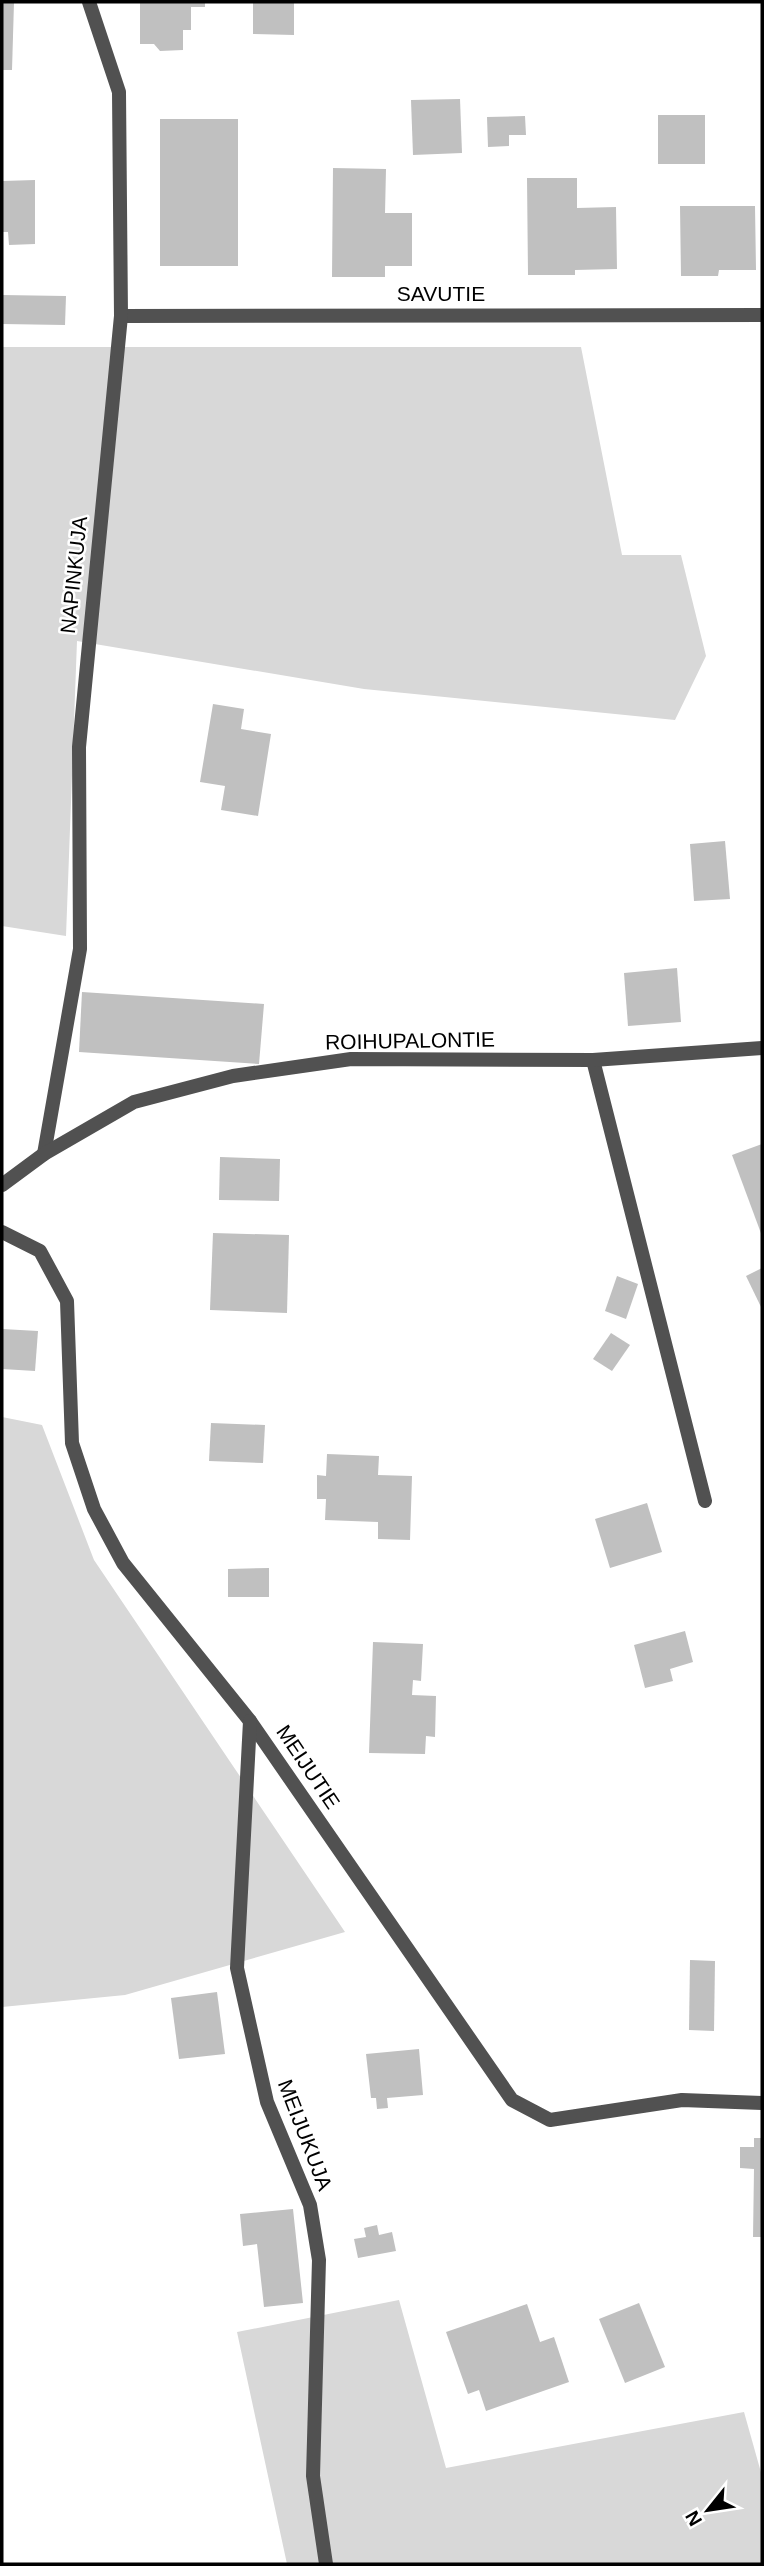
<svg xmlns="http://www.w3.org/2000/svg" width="764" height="2566" font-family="Helvetica,sans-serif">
	<rect width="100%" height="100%" fill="#fff"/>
	<g fill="#d8d8d8">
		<path d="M 2,347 L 581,347 L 622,555 L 681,555 L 706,656 L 675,720 L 364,689 L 77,641 L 66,936 L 2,926 Z"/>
		<path d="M 2,1417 L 42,1425 L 94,1560 L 345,1932 L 125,1995 L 2,2007 Z"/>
		<path d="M 399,2300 L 446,2468 L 744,2412 L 762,2476 L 762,2564 L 287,2564 L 237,2332 Z"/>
	</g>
	<g fill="#c0c0c0">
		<path d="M 2,2 L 14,2 L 12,70 L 2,70 Z"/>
		<path d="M 140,2 L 205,2 L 205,7 L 191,7 L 191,30 L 183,30 L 183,50 L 160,51 L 154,44 L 140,44 Z"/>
		<path d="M 253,2 L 294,2 L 294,35 L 253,34 Z"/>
		<path d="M 460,99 L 462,153 L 413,155 L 411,100 Z"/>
		<rect x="658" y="115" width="47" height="49"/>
		<path d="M 525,116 L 526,135 L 509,135 L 509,146 L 488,147 L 487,117 Z"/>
		<rect x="160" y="119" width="78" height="147"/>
		<path d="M 333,168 L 386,169 L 385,213 L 412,213 L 412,266 L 385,266 L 385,277 L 332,277 Z"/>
		<path d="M 527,178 L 577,178 L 577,208 L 616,207 L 617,269 L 575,270 L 575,275 L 528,275 Z"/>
		<path d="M 35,180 L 35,244 L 9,245 L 8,232 L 2,232 L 2,181 Z"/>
		<path d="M 680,206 L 755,206 L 756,270 L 719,270 L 718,276 L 681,276 Z"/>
		<path d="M 2,295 L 66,296 L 65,325 L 2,324 Z"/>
		<path d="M 213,704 L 244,709 L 241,729 L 271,734 L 258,816 L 221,810 L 225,786 L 200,782 Z"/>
		<path d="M 725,841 L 730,899 L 694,901 L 690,844 Z"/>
		<path d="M 677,968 L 681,1022 L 628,1026 L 624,973 Z"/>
		<path d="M 82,992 L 264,1004 L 259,1064 L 79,1052 Z"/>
		<path d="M 762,1144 L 762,1236 L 732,1155 Z"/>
		<path d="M 220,1157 L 280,1159 L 279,1201 L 219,1200 Z"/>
		<path d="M 213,1233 L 289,1235 L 287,1313 L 210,1310 Z"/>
		<path d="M 762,1268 L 762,1309 L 746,1276 Z"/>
		<path d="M 617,1276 L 638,1284 L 626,1319 L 605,1311 Z"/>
		<path d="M 2,1329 L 38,1331 L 35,1371 L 2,1369 Z"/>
		<path d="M 611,1333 L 630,1345 L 612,1371 L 593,1359 Z"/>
		<path d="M 211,1423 L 265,1425 L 263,1463 L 209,1461 Z"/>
		<path d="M 327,1454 L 379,1456 L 378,1475 L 412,1476 L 410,1540 L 378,1539 L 378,1522 L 325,1520 L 326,1499 L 317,1499 L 317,1475 L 326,1476 Z"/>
		<path d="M 647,1503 L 662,1552 L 610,1568 L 595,1519 Z"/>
		<path d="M 269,1568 L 269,1597 L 228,1597 L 228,1569 Z"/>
		<path d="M 685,1631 L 693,1662 L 670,1669 L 673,1681 L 645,1688 L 634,1645 Z"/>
		<path d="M 373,1642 L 423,1644 L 421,1681 L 413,1680 L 412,1695 L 436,1696 L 435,1737 L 426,1736 L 425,1754 L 369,1753 Z"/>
		<path d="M 690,1960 L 715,1961 L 714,2031 L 689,2030 Z"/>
		<path d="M 217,1992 L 225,2054 L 179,2059 L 171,1998 Z"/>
		<path d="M 419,2049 L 423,2095 L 387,2098 L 388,2108 L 377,2109 L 376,2098 L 371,2098 L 366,2054 Z"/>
		<path d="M 754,2138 L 762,2138 L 762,2237 L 753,2237 L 754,2169 L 740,2168 L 740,2147 L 754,2147 Z"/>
		<path d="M 293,2209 L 303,2303 L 264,2307 L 257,2244 L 243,2246 L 240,2214 Z"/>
		<path d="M 377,2225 L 379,2235 L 392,2232 L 396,2251 L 358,2258 L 354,2239 L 366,2237 L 364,2228 Z"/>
		<path d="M 639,2303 L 665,2367 L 625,2383 L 599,2319 Z"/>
		<path d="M 527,2304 L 540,2342 L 554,2337 L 569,2382 L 486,2411 L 479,2390 L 468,2394 L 446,2332 Z"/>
	</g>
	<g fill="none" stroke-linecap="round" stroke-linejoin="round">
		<g stroke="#515151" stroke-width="14">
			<path d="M 121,316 L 762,315"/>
			<path d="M 593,1060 L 705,1501"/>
			<path d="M 44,1154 L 80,949 L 79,747 L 121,316 L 119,92 L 89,2"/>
			<path d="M 2,1185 L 44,1154 L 134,1102 L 233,1076 L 351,1059 L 593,1060 L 762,1048"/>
			<path d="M 2,1232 L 40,1251 L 67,1301 L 72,1443 L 94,1509 L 123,1563 L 250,1721 L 512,2100 L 550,2120 L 682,2100 L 762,2103"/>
			<path d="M 250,1721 L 237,1968 L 267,2102 L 310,2205 L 319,2260 L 313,2476 L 326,2564"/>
		</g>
	</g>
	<g text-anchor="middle" stroke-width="5" stroke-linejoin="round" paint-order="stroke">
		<g font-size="21" fill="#000" stroke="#fff">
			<text x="441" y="301">SAVUTIE</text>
			<text transform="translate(74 575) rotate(-84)" y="7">NAPINKUJA</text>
			<text transform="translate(410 1041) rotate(-1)" y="7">ROIHUPALONTIE</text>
			<text transform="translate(308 1767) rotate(56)" y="7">MEIJUTIE</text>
			<text transform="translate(305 2135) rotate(69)" y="7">MEIJUKUJA</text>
		</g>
	</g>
	<rect width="764" height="2566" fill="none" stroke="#000000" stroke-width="7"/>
	<g transform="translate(708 2510) rotate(240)" stroke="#ffffff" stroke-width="5" paint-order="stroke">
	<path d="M0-5L12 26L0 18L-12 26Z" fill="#000000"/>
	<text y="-10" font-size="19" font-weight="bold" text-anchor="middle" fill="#000000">N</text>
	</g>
</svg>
